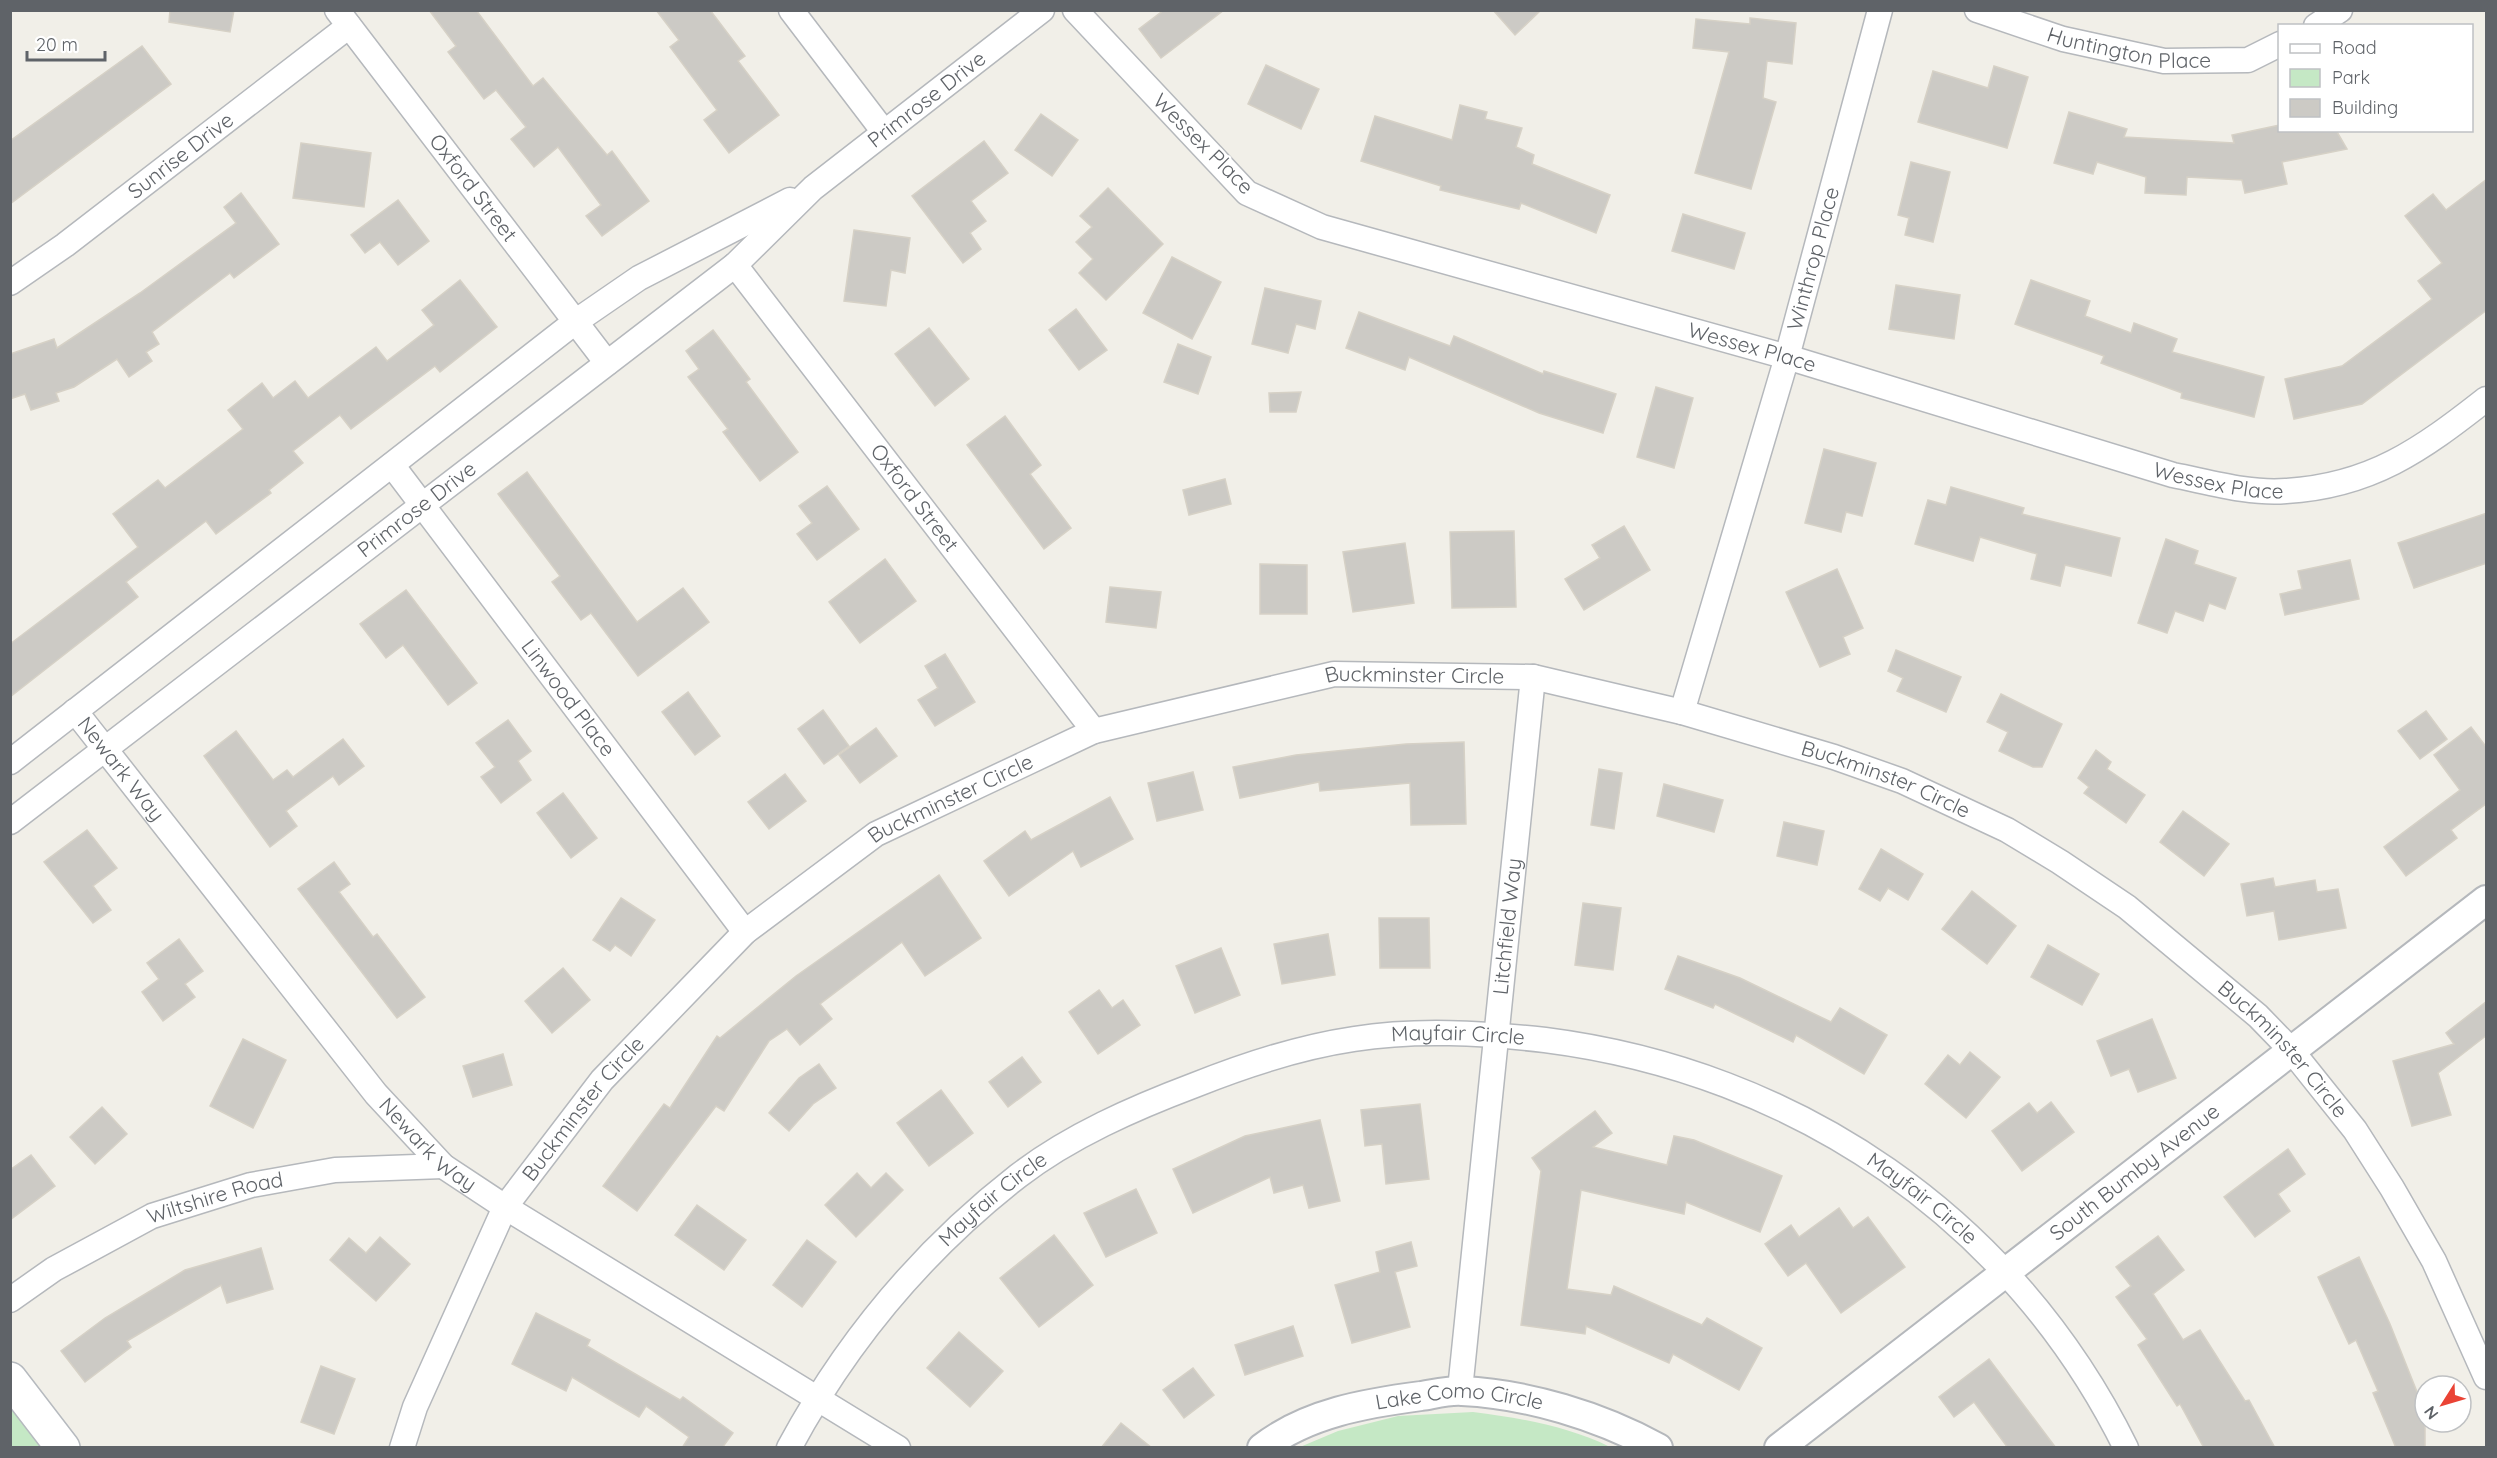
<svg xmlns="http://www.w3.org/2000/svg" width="2497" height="1458" font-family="Quicksand,sans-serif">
	<rect width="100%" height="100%" fill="#f1efe8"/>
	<g fill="#c5e8c5">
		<path d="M 11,1404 L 44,1447 L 11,1447 Z"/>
		<path d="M 1473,1412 C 1520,1418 1567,1426 1610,1447 L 1300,1447 L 1338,1431 L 1398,1416 Z"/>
	</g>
	<g fill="#cccac5" stroke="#d6d1c6" stroke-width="1.5">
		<path d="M 170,10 L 234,10 L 230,32 L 169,22 Z"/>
		<path d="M 429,10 L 476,10 L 533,86 L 543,78 L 607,155 L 612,151 L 649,201 L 602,236 L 586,216 L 601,205 L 558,147 L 534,167 L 511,139 L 526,127 L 496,90 L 484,99 L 448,52 L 456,46 Z"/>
		<path d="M 656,10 L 710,10 L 745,56 L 738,61 L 779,115 L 729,153 L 704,120 L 717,110 L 670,47 L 679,40 Z"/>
		<path d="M 1164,10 L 1224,10 L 1161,58 L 1139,29 Z"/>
		<path d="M 1493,10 L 1541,10 L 1515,35 Z"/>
		<path d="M 1750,18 L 1796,23 L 1792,64 L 1767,61 L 1763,98 L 1776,102 L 1751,189 L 1695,173 L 1729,52 L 1693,48 L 1696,19 L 1750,24 Z"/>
		<path d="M 142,46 L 171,84 L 10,204 L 10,141 Z"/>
		<path d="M 1266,65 L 1319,89 L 1301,129 L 1248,104 Z"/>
		<path d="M 1994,66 L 2028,77 L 2007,148 L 1918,122 L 1933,71 L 1988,88 Z"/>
		<path d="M 1460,105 L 1487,112 L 1485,119 L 1522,128 L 1516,147 L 1534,155 L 1532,164 L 1610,195 L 1596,233 L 1521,203 L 1519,209 L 1440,190 L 1441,186 L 1361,161 L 1375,116 L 1452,140 Z"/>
		<path d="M 2069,112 L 2127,129 L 2124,137 L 2234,143 L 2232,135 L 2280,125 L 2280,130 L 2336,130 L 2347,149 L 2282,162 L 2287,184 L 2245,193 L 2242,180 L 2187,177 L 2186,195 L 2145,193 L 2146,177 L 2097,162 L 2093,174 L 2054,163 Z"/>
		<path d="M 1041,114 L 1078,140 L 1052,176 L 1015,150 Z"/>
		<path d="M 984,141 L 1008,173 L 971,201 L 986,221 L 970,233 L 981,249 L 963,263 L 912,196 Z"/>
		<path d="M 301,143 L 371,153 L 364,207 L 293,198 Z"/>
		<path d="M 1911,162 L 1950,172 L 1933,242 L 1905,235 L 1909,218 L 1898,215 Z"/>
		<path d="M 2487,179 L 2487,310 L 2362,404 L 2294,419 L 2285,379 L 2342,366 L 2432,299 L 2418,281 L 2442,263 L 2405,216 L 2433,194 L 2446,210 Z"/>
		<path d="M 1108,188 L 1163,244 L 1106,300 L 1079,273 L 1093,259 L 1076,242 L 1092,227 L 1080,216 Z"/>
		<path d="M 241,193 L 279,244 L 234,278 L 230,273 L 152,332 L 159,344 L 146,352 L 152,361 L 129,377 L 117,359 L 74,387 L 56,393 L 59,401 L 31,410 L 25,394 L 10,399 L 10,354 L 54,339 L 57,348 L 140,293 L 236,223 L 224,207 Z"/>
		<path d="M 398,200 L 429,241 L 398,265 L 380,242 L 365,253 L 351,235 Z"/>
		<path d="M 1683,214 L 1745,233 L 1734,269 L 1672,251 Z"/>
		<path d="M 854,230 L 910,238 L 905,273 L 891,270 L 886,306 L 844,301 Z"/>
		<path d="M 1172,257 L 1221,282 L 1192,339 L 1143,313 Z"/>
		<path d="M 460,280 L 497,327 L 440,372 L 435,366 L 351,429 L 340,415 L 293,451 L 303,463 L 269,490 L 271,493 L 216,534 L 206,521 L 126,582 L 138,597 L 10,697 L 10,644 L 138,547 L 113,514 L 158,480 L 165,488 L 243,429 L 228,410 L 262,383 L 273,398 L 295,381 L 308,398 L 376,347 L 387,361 L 434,325 L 422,310 Z"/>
		<path d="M 2031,280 L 2090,301 L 2085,316 L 2131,333 L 2134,323 L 2177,339 L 2172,352 L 2264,377 L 2254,417 L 2181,398 L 2182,393 L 2101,363 L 2104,356 L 2015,324 Z"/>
		<path d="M 1896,285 L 1960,295 L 1954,339 L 1889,329 Z"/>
		<path d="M 1265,288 L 1321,301 L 1315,329 L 1296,324 L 1288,353 L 1252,344 Z"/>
		<path d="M 1076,309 L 1107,350 L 1079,370 L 1049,330 Z"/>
		<path d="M 1359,312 L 1450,346 L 1454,336 L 1543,374 L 1544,371 L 1616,394 L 1603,433 L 1539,413 L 1409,357 L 1405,370 L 1346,348 Z"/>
		<path d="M 929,328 L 969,379 L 935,406 L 895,354 Z"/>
		<path d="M 713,330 L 750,379 L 746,382 L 798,452 L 760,481 L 723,432 L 728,429 L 688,377 L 699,369 L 686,351 Z"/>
		<path d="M 1178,344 L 1211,357 L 1198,394 L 1164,382 Z"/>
		<path d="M 1656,387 L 1693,398 L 1674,468 L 1637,457 Z"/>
		<path d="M 1301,392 L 1296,412 L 1270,412 L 1269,393 Z"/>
		<path d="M 1005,416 L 1041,465 L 1030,474 L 1071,528 L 1044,549 L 967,445 Z"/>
		<path d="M 1824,449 L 1876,463 L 1862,516 L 1846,512 L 1841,532 L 1805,523 Z"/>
		<path d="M 527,472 L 637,622 L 683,588 L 709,622 L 638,676 L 591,613 L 581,620 L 552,582 L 560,576 L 498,494 Z"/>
		<path d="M 1225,479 L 1231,504 L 1189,515 L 1183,490 Z"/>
		<path d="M 827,486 L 859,529 L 817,560 L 797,534 L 812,523 L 799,506 Z"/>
		<path d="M 1951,487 L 2024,508 L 2022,514 L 2120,538 L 2111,576 L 2065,565 L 2060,586 L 2031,579 L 2037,554 L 1980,537 L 1973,561 L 1915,544 L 1928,500 L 1946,505 Z"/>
		<path d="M 2487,513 L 2487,563 L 2414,588 L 2398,543 Z"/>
		<path d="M 1624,526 L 1650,570 L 1584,610 L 1565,579 L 1600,558 L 1592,545 Z"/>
		<path d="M 1514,531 L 1516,607 L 1452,608 L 1450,532 Z"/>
		<path d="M 2166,539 L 2198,551 L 2194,564 L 2236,578 L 2225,609 L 2209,603 L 2203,621 L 2175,611 L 2167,633 L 2138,623 Z"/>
		<path d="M 1405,543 L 1414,603 L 1353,612 L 1343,552 Z"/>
		<path d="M 885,559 L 916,601 L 860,643 L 829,602 Z"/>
		<path d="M 2350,560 L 2359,599 L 2285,615 L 2280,594 L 2302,589 L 2298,571 Z"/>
		<path d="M 1260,564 L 1307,565 L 1307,614 L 1260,614 Z"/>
		<path d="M 1837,569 L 1863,628 L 1843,637 L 1850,654 L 1820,667 L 1786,592 Z"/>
		<path d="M 1110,587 L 1161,592 L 1156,628 L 1106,622 Z"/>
		<path d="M 406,590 L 477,683 L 448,705 L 403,645 L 386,658 L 360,624 Z"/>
		<path d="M 1896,650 L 1961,677 L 1946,712 L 1897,691 L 1903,678 L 1888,671 Z"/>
		<path d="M 945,654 L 975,702 L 935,726 L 918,700 L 938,688 L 925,666 Z"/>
		<path d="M 688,692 L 720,736 L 695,755 L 662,712 Z"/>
		<path d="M 2001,694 L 2062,724 L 2042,767 L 2033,767 L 1999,751 L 2008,732 L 1987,722 Z"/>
		<path d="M 823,710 L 849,746 L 824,764 L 798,729 Z"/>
		<path d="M 2426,711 L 2447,739 L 2420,759 L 2398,731 Z"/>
		<path d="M 508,720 L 531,751 L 518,761 L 531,780 L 501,803 L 481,777 L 495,767 L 476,743 Z"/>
		<path d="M 2471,727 L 2487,748 L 2487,803 L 2451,830 L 2457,838 L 2406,876 L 2384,847 L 2460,790 L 2434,755 Z"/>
		<path d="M 876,728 L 897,756 L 860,783 L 839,755 Z"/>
		<path d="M 236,731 L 273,780 L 287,770 L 293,777 L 343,739 L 364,766 L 339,785 L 333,776 L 286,811 L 297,826 L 270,847 L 204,756 Z"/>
		<path d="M 1464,742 L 1466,824 L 1411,825 L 1410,783 L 1320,791 L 1319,782 L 1240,798 L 1233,767 L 1296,755 L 1406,744 Z"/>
		<path d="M 2096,750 L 2111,762 L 2107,769 L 2145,795 L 2126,823 L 2084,793 L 2089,787 L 2078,778 Z"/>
		<path d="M 1599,769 L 1622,773 L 1614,829 L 1591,825 Z"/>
		<path d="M 1193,772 L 1203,810 L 1157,821 L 1148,783 Z"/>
		<path d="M 785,774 L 806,801 L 769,829 L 748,802 Z"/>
		<path d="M 1664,784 L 1723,800 L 1714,832 L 1657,816 Z"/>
		<path d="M 563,793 L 597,838 L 571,858 L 537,813 Z"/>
		<path d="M 1110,797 L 1133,839 L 1081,867 L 1073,851 L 1009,896 L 984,861 L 1025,831 L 1031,840 Z"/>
		<path d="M 2183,811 L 2229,844 L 2204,876 L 2160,842 Z"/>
		<path d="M 1784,822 L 1824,831 L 1817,865 L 1777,856 Z"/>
		<path d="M 87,830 L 117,868 L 93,886 L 111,910 L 93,923 L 44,862 Z"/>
		<path d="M 1881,849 L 1923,874 L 1908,900 L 1888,888 L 1880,901 L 1859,889 Z"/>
		<path d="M 334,862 L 350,884 L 339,892 L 373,937 L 377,934 L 425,997 L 397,1018 L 298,889 Z"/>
		<path d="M 939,875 L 981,938 L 925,976 L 902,942 L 820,1004 L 832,1019 L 800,1045 L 787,1029 L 769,1041 L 724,1111 L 716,1106 L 637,1211 L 603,1186 L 664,1104 L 670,1108 L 717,1036 L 720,1038 L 796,976 Z"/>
		<path d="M 2273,878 L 2275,887 L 2315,880 L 2317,892 L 2338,889 L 2346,928 L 2279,940 L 2274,911 L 2247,916 L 2241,884 Z"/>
		<path d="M 1972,891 L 2016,926 L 1987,964 L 1942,929 Z"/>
		<path d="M 621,898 L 655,920 L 631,956 L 615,945 L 610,951 L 593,940 Z"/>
		<path d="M 1583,903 L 1621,908 L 1613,970 L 1575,965 Z"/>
		<path d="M 1379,918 L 1429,918 L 1430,968 L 1380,968 Z"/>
		<path d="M 1328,934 L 1335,975 L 1282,984 L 1274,944 Z"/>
		<path d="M 179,939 L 203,971 L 185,984 L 195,997 L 163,1021 L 142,992 L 159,979 L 147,963 Z"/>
		<path d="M 2048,945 L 2099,974 L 2082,1005 L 2031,977 Z"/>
		<path d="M 1221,948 L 1240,995 L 1195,1013 L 1176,966 Z"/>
		<path d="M 1678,956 L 1740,978 L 1831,1022 L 1840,1008 L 1887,1035 L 1864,1074 L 1796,1035 L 1793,1042 L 1715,1004 L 1713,1008 L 1665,989 Z"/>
		<path d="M 563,968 L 590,1000 L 552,1033 L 525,1001 Z"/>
		<path d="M 1099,990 L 1112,1008 L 1123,1000 L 1140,1025 L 1098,1054 L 1069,1012 Z"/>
		<path d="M 2487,1001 L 2487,1035 L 2438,1073 L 2451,1115 L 2412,1126 L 2393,1061 L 2454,1044 L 2446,1033 Z"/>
		<path d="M 2152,1019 L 2176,1078 L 2138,1092 L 2129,1069 L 2111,1076 L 2097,1041 Z"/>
		<path d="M 243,1039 L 286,1060 L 253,1128 L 210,1106 Z"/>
		<path d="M 1970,1052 L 2000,1077 L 1966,1118 L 1925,1084 L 1948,1055 L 1960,1065 Z"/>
		<path d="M 503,1054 L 512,1085 L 473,1097 L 463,1066 Z"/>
		<path d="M 1022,1057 L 1041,1082 L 1008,1107 L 989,1082 Z"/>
		<path d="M 819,1064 L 836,1088 L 813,1104 L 789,1131 L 769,1113 L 799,1078 Z"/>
		<path d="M 941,1090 L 973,1133 L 929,1166 L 897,1123 Z"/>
		<path d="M 2051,1102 L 2074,1132 L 2022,1171 L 1992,1131 L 2029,1103 L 2037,1113 Z"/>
		<path d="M 1420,1104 L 1429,1179 L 1386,1184 L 1382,1144 L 1365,1146 L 1361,1110 Z"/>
		<path d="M 102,1107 L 127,1134 L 95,1164 L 70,1137 Z"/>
		<path d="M 1595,1111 L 1612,1133 L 1593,1147 L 1667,1165 L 1674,1136 L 1694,1140 L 1782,1176 L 1760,1232 L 1686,1202 L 1684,1214 L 1581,1190 L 1567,1289 L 1611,1295 L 1614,1286 L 1702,1325 L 1707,1318 L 1762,1348 L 1739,1390 L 1673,1354 L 1669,1363 L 1586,1326 L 1585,1334 L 1521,1325 L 1541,1171 L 1532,1158 Z"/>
		<path d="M 1320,1120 L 1340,1201 L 1309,1208 L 1303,1185 L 1274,1193 L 1270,1177 L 1193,1213 L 1173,1169 L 1245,1136 Z"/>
		<path d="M 2288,1149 L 2305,1174 L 2278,1194 L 2290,1211 L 2255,1237 L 2224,1197 Z"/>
		<path d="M 31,1155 L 55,1186 L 10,1220 L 10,1170 Z"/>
		<path d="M 857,1173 L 871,1188 L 886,1173 L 903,1190 L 856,1237 L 825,1205 Z"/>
		<path d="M 1136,1189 L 1157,1233 L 1106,1257 L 1084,1213 Z"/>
		<path d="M 697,1205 L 746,1240 L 724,1270 L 675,1235 Z"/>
		<path d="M 1839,1208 L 1853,1228 L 1868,1217 L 1905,1267 L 1841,1313 L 1806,1263 L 1788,1276 L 1765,1244 L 1791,1225 L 1799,1237 Z"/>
		<path d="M 1054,1235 L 1093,1285 L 1039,1327 L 1000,1278 Z"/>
		<path d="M 2158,1236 L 2184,1270 L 2153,1294 L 2183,1340 L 2200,1330 L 2245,1401 L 2249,1400 L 2275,1448 L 2204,1448 L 2180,1404 L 2177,1406 L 2138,1345 L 2147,1339 L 2116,1297 L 2131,1286 L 2116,1267 Z"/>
		<path d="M 380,1237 L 410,1264 L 376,1301 L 330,1260 L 349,1238 L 366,1253 Z"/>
		<path d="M 807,1240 L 836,1262 L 802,1307 L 773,1285 Z"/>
		<path d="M 1411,1242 L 1417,1266 L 1395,1272 L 1410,1327 L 1352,1343 L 1335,1285 L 1380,1272 L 1376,1252 Z"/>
		<path d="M 261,1248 L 273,1289 L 227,1303 L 221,1285 L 127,1341 L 131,1347 L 85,1382 L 61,1351 L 105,1318 L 185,1270 Z"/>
		<path d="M 2359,1257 L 2390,1324 L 2425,1412 L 2425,1448 L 2396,1448 L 2373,1393 L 2378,1391 L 2356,1340 L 2349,1344 L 2318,1277 Z"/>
		<path d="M 536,1313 L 590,1340 L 587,1346 L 680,1400 L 683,1397 L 733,1433 L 722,1448 L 682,1448 L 689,1437 L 646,1406 L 639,1417 L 572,1377 L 566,1391 L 512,1364 Z"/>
		<path d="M 1293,1326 L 1303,1356 L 1245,1375 L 1235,1345 Z"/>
		<path d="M 959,1332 L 1003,1371 L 970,1407 L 927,1368 Z"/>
		<path d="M 1989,1359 L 2056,1448 L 2008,1448 L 1974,1402 L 1954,1417 L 1939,1397 Z"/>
		<path d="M 321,1366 L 355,1379 L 334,1434 L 301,1422 Z"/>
		<path d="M 1193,1368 L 1214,1395 L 1184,1418 L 1163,1390 Z"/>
		<path d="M 1121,1423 L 1152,1448 L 1101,1448 Z"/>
	</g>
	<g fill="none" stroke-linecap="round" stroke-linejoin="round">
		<defs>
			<g id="minor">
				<path id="s1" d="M 337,10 L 607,363"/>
				<path d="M 791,10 L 884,132"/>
				<path id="s2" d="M 1075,10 L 1247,193 L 1322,227 L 1787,357 L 2173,475 C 2209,482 2249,494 2286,491 C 2371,486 2421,450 2486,399"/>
				<path id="s3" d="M 1977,10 L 2063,39 L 2164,61 L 2248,60 L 2280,44"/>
				<path d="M 2316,26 L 2340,10"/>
				<path id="s4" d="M 735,265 L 1094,731"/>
				<path id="s5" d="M 10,283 L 65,245 L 349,26"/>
				<path id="s6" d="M 392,465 L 745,932"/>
				<path id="s7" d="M 75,711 L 376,1094 L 443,1166 L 505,1207 L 898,1448"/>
				<path id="s8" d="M 1682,712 L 1787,357 L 1880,10"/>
				<path d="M 10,762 L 575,322 L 639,278 L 790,200"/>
				<path id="s9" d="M 10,822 L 735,265 L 813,188 L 1042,10"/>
				<path id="s10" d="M 10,1300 L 54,1269 L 152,1216 L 251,1185 L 335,1170 L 443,1166"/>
				<path id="s11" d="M 1460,1390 L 1533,677"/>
				<path id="s12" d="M 402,1448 L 415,1407 L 505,1207 L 602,1080 L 745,932 L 876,834 L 1094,731 L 1334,674 L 1533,677 L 1682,712 L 1834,757 L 1902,781 L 2007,830 L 2060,862 L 2127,907 L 2258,1016 L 2291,1050 L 2355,1130 L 2392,1188 L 2434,1261 L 2486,1377"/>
				<path id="s13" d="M 789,1448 C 846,1342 923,1250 1018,1176 C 1070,1136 1134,1108 1195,1085 C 1245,1065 1300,1047 1354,1039 C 1417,1029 1482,1033 1545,1040 C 1797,1072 2013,1219 2126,1448"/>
			</g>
			<g id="tertiary">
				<path id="s14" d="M 1262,1448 C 1307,1413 1367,1403 1421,1396 C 1434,1394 1449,1390 1462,1391 C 1527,1394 1600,1416 1658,1448"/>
				<path id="s15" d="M 1779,1448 L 2486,900"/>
			</g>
			<path id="secondary" d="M 10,1379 L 63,1448"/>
		</defs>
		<use href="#minor" stroke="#b5b8bc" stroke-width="27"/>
		<use href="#tertiary" stroke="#b5b8bc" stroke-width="32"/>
		<use href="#secondary" stroke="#b6babf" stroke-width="36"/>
		<use href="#minor" stroke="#fff" stroke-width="24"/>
		<use href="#tertiary" stroke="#fff" stroke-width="28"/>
		<use href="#secondary" stroke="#fff" stroke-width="33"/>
	</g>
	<g text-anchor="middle" stroke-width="4.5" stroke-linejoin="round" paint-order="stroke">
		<g font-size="21" fill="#5f6368" stroke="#fff">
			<text dy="7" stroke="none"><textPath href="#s3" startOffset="158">Huntington Place</textPath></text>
			<text dy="7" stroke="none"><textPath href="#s9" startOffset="1168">Primrose Drive</textPath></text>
			<text transform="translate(1203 144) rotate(45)" y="7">Wessex Place</text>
			<text dy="7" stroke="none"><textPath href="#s5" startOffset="213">Sunrise Drive</textPath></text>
			<text dy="7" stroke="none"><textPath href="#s1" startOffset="224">Oxford Street</textPath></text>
			<text dy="7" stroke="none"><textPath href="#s8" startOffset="472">Winthrop Place</textPath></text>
			<text dy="7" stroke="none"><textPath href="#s2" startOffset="780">Wessex Place</textPath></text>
			<text dy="7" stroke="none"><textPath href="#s2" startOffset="1266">Wessex Place</textPath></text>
			<text dy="7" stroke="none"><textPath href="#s4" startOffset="294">Oxford Street</textPath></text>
			<text dy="7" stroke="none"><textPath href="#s9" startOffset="513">Primrose Drive</textPath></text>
			<text dy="7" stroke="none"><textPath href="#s12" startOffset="1360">Buckminster Circle</textPath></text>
			<text dy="7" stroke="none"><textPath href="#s6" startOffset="292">Linwood Place</textPath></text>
			<text dy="7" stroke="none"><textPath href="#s7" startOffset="74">Newark Way</textPath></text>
			<text dy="7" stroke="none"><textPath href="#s12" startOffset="1846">Buckminster Circle</textPath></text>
			<text dy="7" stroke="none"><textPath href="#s12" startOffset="874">Buckminster Circle</textPath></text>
			<text dy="7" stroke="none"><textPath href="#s11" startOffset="466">Litchfield Way</textPath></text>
			<text dy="7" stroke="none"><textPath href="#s13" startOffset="828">Mayfair Circle</textPath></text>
			<text dy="7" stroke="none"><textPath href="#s12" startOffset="2332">Buckminster Circle</textPath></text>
			<text dy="7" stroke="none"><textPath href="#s12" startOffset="388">Buckminster Circle</textPath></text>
			<text dy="7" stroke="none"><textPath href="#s7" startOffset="560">Newark Way</textPath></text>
			<text dy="7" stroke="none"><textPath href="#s15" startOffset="450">South Bumby Avenue</textPath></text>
			<text dy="7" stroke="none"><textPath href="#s10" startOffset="231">Wiltshire Road</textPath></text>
			<text dy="7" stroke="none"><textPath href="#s13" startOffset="324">Mayfair Circle</textPath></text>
			<text dy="7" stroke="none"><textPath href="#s13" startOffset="1330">Mayfair Circle</textPath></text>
			<text dy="7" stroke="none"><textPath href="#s14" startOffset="208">Lake Como Circle</textPath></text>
		</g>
	</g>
	<rect width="2497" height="1458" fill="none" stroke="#5f6368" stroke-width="24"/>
	<rect x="2278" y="24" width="195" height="108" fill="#ffffff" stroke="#bfc1c3" stroke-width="1.5"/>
	<rect x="2290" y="44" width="30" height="9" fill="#ffffff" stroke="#bfc1c3" stroke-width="1.5"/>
	<text x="2332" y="54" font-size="18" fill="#5f6368">Road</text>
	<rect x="2290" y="69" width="30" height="18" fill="#c5e8c5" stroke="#bfc1c3" stroke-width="1.5"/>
	<text x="2332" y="84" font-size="18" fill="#5f6368">Park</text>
	<rect x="2290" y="99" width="30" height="18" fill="#cccac5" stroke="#bfc1c3" stroke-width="1.5"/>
	<text x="2332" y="114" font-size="18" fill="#5f6368">Building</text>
	<g transform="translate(2443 1404) rotate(233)"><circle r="28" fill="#ffffff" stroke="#bfc1c3" stroke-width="1.5"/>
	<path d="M0-4.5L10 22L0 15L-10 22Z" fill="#ea4335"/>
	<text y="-9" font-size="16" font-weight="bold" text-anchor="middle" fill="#5f6368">N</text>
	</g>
	<path d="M27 51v9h78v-9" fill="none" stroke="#5f6368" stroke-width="3"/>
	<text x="36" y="51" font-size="18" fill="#5f6368" stroke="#ffffff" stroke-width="4.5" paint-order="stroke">20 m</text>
</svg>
